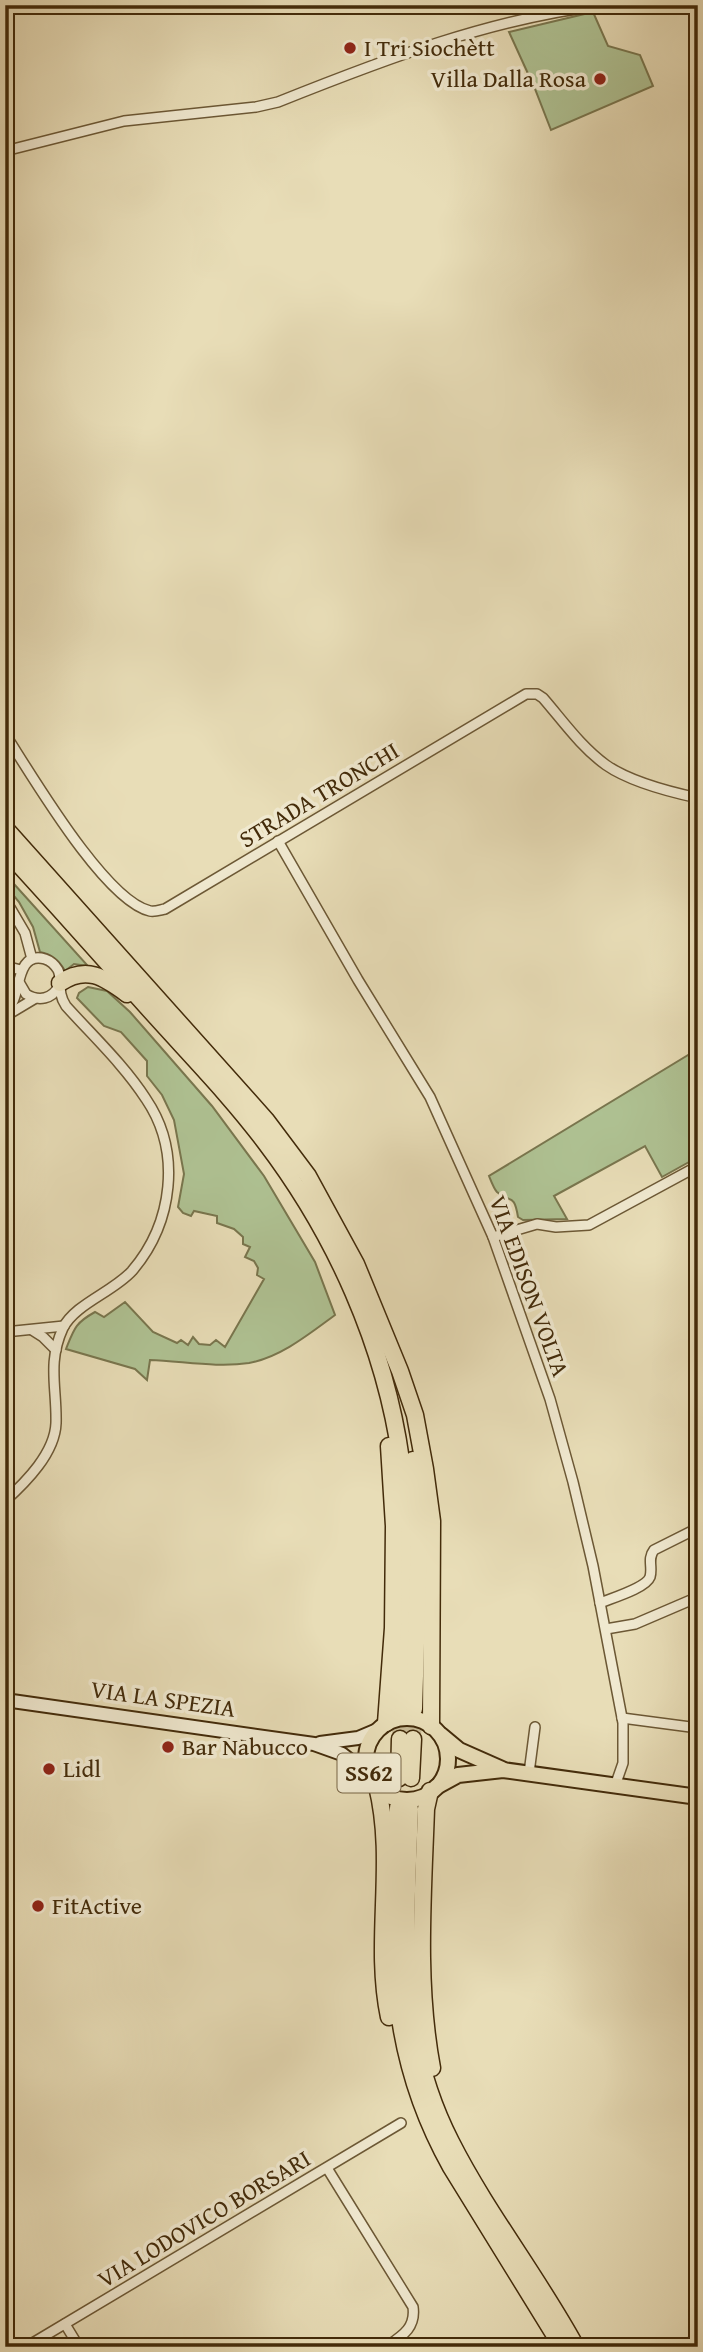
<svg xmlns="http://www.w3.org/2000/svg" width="703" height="2352" font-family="'Gentium Book Plus',serif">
	<rect width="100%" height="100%" fill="#e8ddb7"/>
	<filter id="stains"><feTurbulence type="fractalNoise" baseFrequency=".00286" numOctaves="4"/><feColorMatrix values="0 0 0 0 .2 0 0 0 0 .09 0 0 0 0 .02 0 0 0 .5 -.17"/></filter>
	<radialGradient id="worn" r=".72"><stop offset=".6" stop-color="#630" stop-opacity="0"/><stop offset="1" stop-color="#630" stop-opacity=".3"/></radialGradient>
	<g fill="#afc293" stroke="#79764e" stroke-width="2">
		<path d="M 593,12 L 608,46 L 640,55 L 653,86 L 551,130 L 535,89 L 509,32 Z"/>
		<path d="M 5,874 L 88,966 L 74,964 L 65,971 C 59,960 52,954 40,952 L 33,927 L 19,902 L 5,885 Z"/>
		<path d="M 88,987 L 107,991 L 130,1012 L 212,1106 L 264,1176 L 315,1262 L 335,1315 C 309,1334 281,1357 249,1363 C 217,1368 182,1361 150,1360 L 147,1380 L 135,1369 L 66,1349 C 74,1329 75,1323 95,1312 L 104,1317 L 125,1302 L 153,1332 L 177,1343 L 181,1340 L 188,1345 L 193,1337 L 199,1344 L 210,1345 L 216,1340 L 225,1347 L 264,1279 L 257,1275 L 258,1268 L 254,1261 L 245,1257 L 250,1247 L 243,1244 L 243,1237 L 234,1229 L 217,1223 L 217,1216 L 194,1211 L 191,1216 L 183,1213 L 178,1207 L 184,1174 L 174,1120 L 162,1095 L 147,1076 L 147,1061 L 121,1032 L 104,1026 L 77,998 L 79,993 Z"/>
		<path d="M 698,1049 L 698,1157 L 662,1177 L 645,1146 L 554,1196 L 567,1219 L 523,1220 L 518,1217 C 514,1192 510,1204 497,1192 C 494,1189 491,1181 489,1176 Z"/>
	</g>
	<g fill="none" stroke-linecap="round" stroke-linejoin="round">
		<g stroke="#c7b994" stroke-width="16" stroke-dasharray="16 8" stroke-linecap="butt">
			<path d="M 400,1739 L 401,1709"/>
			<path d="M 413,1739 L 414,1709"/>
			<path d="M 398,1808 L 399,1778"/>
			<path d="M 410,1809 L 411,1778"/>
		</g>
		<defs>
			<g id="street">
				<path d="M 5,151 L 124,121 L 256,107 L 278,102 C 383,60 492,18 605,5"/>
				<path d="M 5,734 C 31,774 105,901 150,911 C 155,912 160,910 165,909 L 526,694 L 537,694 L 543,698 C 563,721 581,747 606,765 C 629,781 670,792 698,798"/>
				<path d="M 278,841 L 358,980 L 430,1097 L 493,1237 L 550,1399 L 573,1482 L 593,1566 L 623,1723 L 623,1763 L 615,1786"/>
				<path d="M 5,899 L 25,933 L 32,959"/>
				<path d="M 5,966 L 21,970"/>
				<path d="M 19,982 L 26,994 C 39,1002 52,999 59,986"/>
				<path d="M 9,1014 L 34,999"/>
				<path d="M 5,1016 C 9,1009 13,1003 15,996 C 20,980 21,952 45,959 C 51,961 55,965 58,970 C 63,981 56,991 66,1006 C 93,1036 124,1065 146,1099 C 182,1152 173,1223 132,1271 C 113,1292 75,1304 63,1328 C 47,1363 57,1388 56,1423 C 55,1453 26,1482 5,1501"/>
				<path d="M 493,1237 L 537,1224 L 556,1227 L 589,1225 L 698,1166"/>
				<path d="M 32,1330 L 43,1337 L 56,1350"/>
				<path d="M 5,1332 L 64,1326"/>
				<path d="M 600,1603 C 612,1598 646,1588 650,1577 C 653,1567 647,1559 654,1550 L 698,1528"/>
				<path d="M 606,1629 L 635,1624 L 698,1597"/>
				<path d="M 622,1718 L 698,1728"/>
				<path d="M 529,1773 L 535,1727"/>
				<path d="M 327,2168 L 413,2307 C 416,2328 402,2336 386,2347"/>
				<path d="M 65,2324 L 79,2347"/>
				<path d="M 26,2347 L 401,2123"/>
				<path d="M 684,2347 L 698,2337"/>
			</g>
			<g id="secondary">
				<path d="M 5,1700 L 314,1744 L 342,1754 L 369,1775"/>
				<path d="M 320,1743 L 358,1738 L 377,1730"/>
			</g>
			<g id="primary">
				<circle cx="407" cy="1759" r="41"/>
				<path d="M 441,1735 L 459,1750 L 502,1769"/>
				<path d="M 436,1787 L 458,1775 L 503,1770 L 698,1797"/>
			</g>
			<g id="highway">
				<path d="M 5,828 L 266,1120 L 308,1176 L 356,1264 L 400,1371 L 415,1415 L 425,1469 L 432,1521 L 431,1726"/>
				<path d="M 5,849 C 56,905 107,962 157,1018 C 194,1059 232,1098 265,1142 C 335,1234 385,1345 401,1460 C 412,1542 404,1626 401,1709"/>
				<path d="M 60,983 C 86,965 104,977 127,994"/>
				<path d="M 413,1460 L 419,1544 L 414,1709"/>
				<path d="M 386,1723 L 393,1628 L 394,1526 L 389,1446"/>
				<path d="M 399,1778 L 400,1739"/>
				<path d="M 411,1778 L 413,1739"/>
				<path d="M 377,1786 C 396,1862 373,1941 389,2017"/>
				<path d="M 430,1791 L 426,1809 C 423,1895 416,1983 432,2068"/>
				<path d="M 398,1808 C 392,1941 383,2046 451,2167 L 562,2347"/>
				<path d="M 410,1809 C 406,1927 395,2033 451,2142 C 487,2213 538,2277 576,2347"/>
			</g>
		</defs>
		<use href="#street" stroke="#6c5835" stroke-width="12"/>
		<use href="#secondary" stroke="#432b0a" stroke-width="16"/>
		<use href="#primary" stroke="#432b0a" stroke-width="18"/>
		<use href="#highway" stroke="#432b0a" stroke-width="19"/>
		<use href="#street" stroke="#f0e9d0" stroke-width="9"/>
		<use href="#secondary" stroke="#f0e9d0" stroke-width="12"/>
		<use href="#primary" stroke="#e8ddb7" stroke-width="14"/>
		<use href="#highway" stroke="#e8ddb7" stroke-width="16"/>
	</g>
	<g fill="#8f2418" stroke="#f0e9d0" stroke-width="2.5">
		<circle cx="350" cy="48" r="7"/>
		<circle cx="600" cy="79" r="7"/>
		<circle cx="168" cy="1747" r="7"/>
		<circle cx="49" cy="1769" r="7"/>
		<circle cx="38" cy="1906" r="7"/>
	</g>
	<g text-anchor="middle" stroke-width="7" stroke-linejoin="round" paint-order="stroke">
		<rect fill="#f0e9d0" stroke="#776445" stroke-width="2" x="337.5" y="1753.5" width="63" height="39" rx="5"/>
		<g font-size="23" font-weight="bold" fill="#432b0a">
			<text x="369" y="1781">SS62</text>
		</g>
		<g font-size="24" fill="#432b0a" stroke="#f0e9d0" text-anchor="start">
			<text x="364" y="56">I Tri Siochètt</text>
			<text x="586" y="87" text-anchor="end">Villa Dalla Rosa</text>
			<text x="182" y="1755">Bar Nabucco</text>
			<text x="63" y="1777">Lidl</text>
			<text x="52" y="1914">FitActive</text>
		</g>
		<g font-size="24" fill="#432b0a" stroke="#f0e9d0">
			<text transform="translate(319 795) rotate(-31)" y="8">STRADA TRONCHI</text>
			<text transform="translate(529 1286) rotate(70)" y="8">VIA EDISON VOLTA</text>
			<text transform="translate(163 1699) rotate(8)" y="8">VIA LA SPEZIA</text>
			<text transform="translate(204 2219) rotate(-31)" y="8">VIA LODOVICO BORSARI</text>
		</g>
	</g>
	<rect width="703" height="2352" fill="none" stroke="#e8ddb7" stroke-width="28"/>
	<rect x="7" y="7" width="689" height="2338" fill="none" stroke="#432b0a" stroke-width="3.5"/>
	<rect x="14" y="14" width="675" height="2324" fill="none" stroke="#432b0a" stroke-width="2"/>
	<rect width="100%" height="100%" filter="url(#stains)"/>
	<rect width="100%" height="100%" fill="url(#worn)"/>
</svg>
